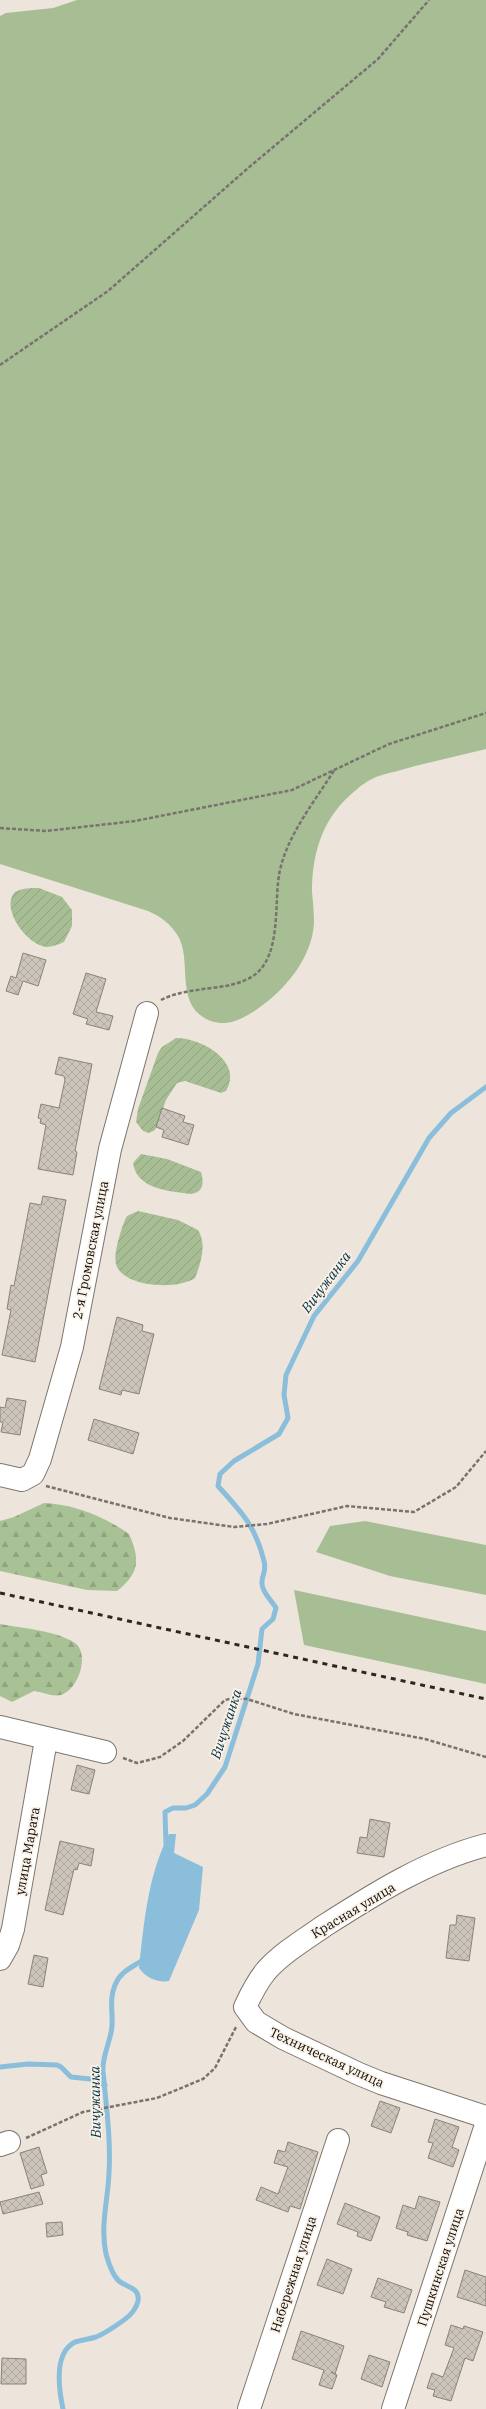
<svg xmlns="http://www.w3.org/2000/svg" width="486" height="2409" font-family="'IBM Plex Serif',serif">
	<defs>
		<pattern id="forest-firs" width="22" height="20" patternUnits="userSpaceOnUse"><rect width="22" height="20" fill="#a9c295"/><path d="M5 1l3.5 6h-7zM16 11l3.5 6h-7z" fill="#90a57f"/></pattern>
		<pattern id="garden-furrows" width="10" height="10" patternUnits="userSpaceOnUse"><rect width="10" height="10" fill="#a7be95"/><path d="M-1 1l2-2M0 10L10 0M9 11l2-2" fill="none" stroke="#8fa27f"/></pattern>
		<pattern id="building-cross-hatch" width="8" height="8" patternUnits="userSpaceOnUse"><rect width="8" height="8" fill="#ccc5bb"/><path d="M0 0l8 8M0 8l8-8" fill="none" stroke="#aea89f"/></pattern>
	</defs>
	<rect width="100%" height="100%" fill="#ede5db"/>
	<g fill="#a7be95">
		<path d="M 77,0 L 486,0 L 486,749 C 458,756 429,762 401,770 C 392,773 381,774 372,779 C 363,783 351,794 344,801 C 320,826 312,858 312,892 C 313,902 314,913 314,923 C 312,959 284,991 256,1010 C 242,1019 228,1027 211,1021 C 173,1007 193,961 178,936 C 170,923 161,917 148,911 L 0,864 L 0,16 L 6,13 L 53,8 Z"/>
		<path d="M 365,1521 L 486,1545 L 486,1595 L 390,1576 L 316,1552 L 330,1526 Z"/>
		<path d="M 294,1590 L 486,1631 L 486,1684 L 304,1645 Z"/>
	</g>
	<g fill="url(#forest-firs)">
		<path d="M 44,1503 C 74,1504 105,1517 129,1534 C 140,1559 140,1573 117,1591 L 87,1590 L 0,1571 L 0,1521 L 14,1517 Z"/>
		<path d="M 0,1624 C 21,1628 58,1631 75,1643 C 90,1654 79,1689 61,1695 C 52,1697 43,1692 34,1691 L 12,1702 L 0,1696 Z"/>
	</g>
	<g fill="url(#garden-furrows)">
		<path d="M 39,888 L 62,897 L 72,910 L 72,926 L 64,942 C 59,944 52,947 47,947 C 26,945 0,907 15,892 C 22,888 31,888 39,888 Z"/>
		<path d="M 176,1038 C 202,1038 244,1062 226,1091 L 221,1093 L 185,1081 L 177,1083 L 166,1100 L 155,1130 L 149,1133 L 143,1131 L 136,1122 L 138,1109 L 158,1053 L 162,1047 Z"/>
		<path d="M 141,1154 L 167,1159 L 201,1172 C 204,1183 204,1192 191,1194 C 170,1191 137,1190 133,1163 Z"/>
		<path d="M 138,1211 L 178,1220 L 198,1230 C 207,1244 201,1263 195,1278 C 178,1290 123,1288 116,1264 C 113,1254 122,1225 127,1216 Z"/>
	</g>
	<path fill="#8bbedb" d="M 169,1834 L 176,1834 L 174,1853 L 203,1867 L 199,1910 L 169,1981 C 158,1983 146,1978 139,1968 C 144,1922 148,1875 169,1834 Z"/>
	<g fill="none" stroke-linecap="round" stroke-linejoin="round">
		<g stroke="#8bbedb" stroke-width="5">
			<path d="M 166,1845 L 165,1812 L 173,1808 L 186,1808 L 195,1805 L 207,1794 L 225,1767 L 258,1664 L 262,1629 L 273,1619 L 276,1608 C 272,1601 262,1592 262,1584 C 261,1575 267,1573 264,1561 C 255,1525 242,1513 218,1486 L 220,1474 L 234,1461 L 279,1434 L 288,1418 L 284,1395 L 286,1375 L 314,1316 L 358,1261 L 429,1138 L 451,1113 L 486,1087"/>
			<path d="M 0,2067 L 28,2064 L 57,2065 L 61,2067 L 71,2077 L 90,2079 L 105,2085"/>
			<path d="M 63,2409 C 59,2390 53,2353 75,2342 C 82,2340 89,2339 96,2337 C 106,2333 115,2326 124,2320 C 131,2315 136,2310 138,2301 C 140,2287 127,2288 119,2281 C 113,2276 108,2261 106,2254 C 100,2226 108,2200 109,2173 C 111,2139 106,2104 103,2071 C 102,2055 111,2041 112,2026 C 113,2012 109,1999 115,1985 C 121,1971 131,1968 143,1960"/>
		</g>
	</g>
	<g fill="url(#building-cross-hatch)" stroke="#8a837a">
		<path d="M 23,953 L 46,960 L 38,986 L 23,981 L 18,995 L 6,991 L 11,976 L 16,978 Z"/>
		<path d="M 86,973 L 106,979 L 96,1012 L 113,1016 L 109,1030 L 86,1024 L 88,1019 L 73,1014 Z"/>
		<path d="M 59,1057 L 92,1064 L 75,1151 L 77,1152 L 73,1175 L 38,1169 L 46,1125 L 40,1123 L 41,1119 L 38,1118 L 41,1104 L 59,1108 L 65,1080 L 64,1076 L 55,1074 Z"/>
		<path d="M 162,1108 L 185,1116 L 183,1122 L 194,1125 L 188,1145 L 162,1137 L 164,1130 L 156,1127 Z"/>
		<path d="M 43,1196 L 66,1200 L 35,1362 L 2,1355 L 11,1310 L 7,1309 L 11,1285 L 14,1286 L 30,1203 L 41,1205 Z"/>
		<path d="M 117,1317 L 143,1325 L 142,1331 L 154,1334 L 139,1394 L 122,1390 L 121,1395 L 99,1389 Z"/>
		<path d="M 7,1398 L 26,1401 L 20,1435 L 1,1432 L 3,1422 L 0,1422 L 0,1407 L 5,1408 Z"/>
		<path d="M 94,1419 L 139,1433 L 133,1454 L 88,1440 Z"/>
		<path d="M 77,1765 L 95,1770 L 89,1794 L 71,1790 Z"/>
		<path d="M 370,1819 L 390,1823 L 384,1857 L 357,1853 L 360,1837 L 367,1838 Z"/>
		<path d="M 60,1841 L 94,1849 L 91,1866 L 79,1863 L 77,1870 L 74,1869 L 63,1915 L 45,1910 Z"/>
		<path d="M 457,1915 L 475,1918 L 469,1961 L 446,1958 L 450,1925 L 456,1925 Z"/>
		<path d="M 34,1955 L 48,1958 L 43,1987 L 28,1984 Z"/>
		<path d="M 380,2101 L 400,2108 L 391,2133 L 371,2126 Z"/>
		<path d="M 435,2119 L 459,2127 L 452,2147 L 459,2150 L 453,2167 L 428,2158 L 433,2143 L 428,2142 Z"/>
		<path d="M 288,2142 L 318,2152 L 300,2209 L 290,2206 L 288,2212 L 256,2200 L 261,2187 L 278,2194 L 288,2167 L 274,2163 L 278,2150 L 285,2152 Z"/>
		<path d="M 39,2147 L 47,2173 L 41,2175 L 44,2185 L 31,2189 L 20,2153 Z"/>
		<path d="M 39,2192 L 43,2204 L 3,2214 L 0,2202 Z"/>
		<path d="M 419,2196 L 440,2202 L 427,2241 L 407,2235 L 408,2232 L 396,2228 L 403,2205 L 415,2209 Z"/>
		<path d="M 345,2203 L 380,2217 L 371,2241 L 357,2236 L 358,2232 L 337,2224 Z"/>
		<path d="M 62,2222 L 63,2235 L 47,2237 L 46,2223 Z"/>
		<path d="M 327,2259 L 352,2269 L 343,2294 L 317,2285 Z"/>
		<path d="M 465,2270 L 486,2277 L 486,2306 L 457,2297 Z"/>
		<path d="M 378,2278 L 412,2290 L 404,2313 L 384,2307 L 386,2302 L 371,2297 Z"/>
		<path d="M 451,2325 L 463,2329 L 464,2326 L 483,2332 L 473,2361 L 465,2358 L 451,2401 L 433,2396 L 435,2390 L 427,2388 L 432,2373 L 443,2377 L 454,2348 L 445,2345 Z"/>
		<path d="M 301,2331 L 344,2346 L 335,2374 L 331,2372 L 337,2375 L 332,2389 L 319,2385 L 324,2370 L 292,2359 Z"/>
		<path d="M 369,2355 L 390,2362 L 382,2387 L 361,2379 Z"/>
		<path d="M 2,2358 L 26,2359 L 26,2384 L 1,2384 Z"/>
	</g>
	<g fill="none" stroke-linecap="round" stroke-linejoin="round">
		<defs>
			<g id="minor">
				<path d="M 0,1475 L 22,1480 L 33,1474 L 40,1459 L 72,1347 L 110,1149 L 147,1013"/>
				<path d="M 0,1727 L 105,1752"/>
				<path d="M 486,1845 C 428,1860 374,1894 324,1926 C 304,1940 282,1953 266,1971 C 257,1982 251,1994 245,2007 L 256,2022 L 283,2038 L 359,2074 L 381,2083 L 486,2117"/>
				<path d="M 0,1959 L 8,1945 L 13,1929 L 46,1740"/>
				<path d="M 0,2145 L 9,2142"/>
				<path d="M 249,2409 L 338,2140"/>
				<path d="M 393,2409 L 486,2125"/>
			</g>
		</defs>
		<use href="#minor" stroke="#7c756d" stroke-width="24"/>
		<g stroke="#78736d" stroke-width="2.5" stroke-dasharray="4 2" stroke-linecap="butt">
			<path d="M 0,365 L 108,291 L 247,169 L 378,59 L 429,0"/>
			<path d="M 0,828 L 46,831 L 135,821 L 292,790 L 389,744 L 486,713"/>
			<path d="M 161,1000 C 190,985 229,992 253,976 C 283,956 273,901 280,870 C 288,834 315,801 335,769"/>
			<path d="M 46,1486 L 170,1518 L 234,1527 L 267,1524 L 347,1506 L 414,1512 L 456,1487 L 486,1451"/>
			<path d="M 123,1758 L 137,1763 L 160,1757 L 183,1741 L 225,1700 L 235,1698 L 247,1699 L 294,1714 L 425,1739 L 486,1757"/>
			<path d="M 26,2138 L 83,2112 L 157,2098 L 203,2079 L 215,2068 L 236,2027"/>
		</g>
		<use href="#minor" stroke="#fff" stroke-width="22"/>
		<path stroke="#2b2824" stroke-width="3" stroke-dasharray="5 5" stroke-linecap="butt" d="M 0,1593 L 486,1699"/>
	</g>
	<g text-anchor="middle" stroke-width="3.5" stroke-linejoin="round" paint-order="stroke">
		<g font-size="13" fill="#0d0b08" stroke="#faf2e8">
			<text transform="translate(90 1250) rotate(-79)" y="5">2-я Громовская улица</text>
			<text transform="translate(27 1851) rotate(-80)" y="5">улица Марата</text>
			<text transform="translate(353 1910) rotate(-31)" y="5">Красная улица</text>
			<text transform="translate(327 2057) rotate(25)" y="5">Техническая улица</text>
			<text transform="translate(440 2267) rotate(-72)" y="5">Пушкинская улица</text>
			<text transform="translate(293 2274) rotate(-72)" y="5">Набережная улица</text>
		</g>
		<g font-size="14" font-style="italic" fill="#033044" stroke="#faf2e8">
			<text transform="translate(326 1282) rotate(-53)" y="5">Вичужанка</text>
			<text transform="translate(226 1724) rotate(-72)" y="5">Вичужанка</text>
			<text transform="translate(95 2102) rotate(-91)" y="5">Вичужанка</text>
		</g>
	</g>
</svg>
